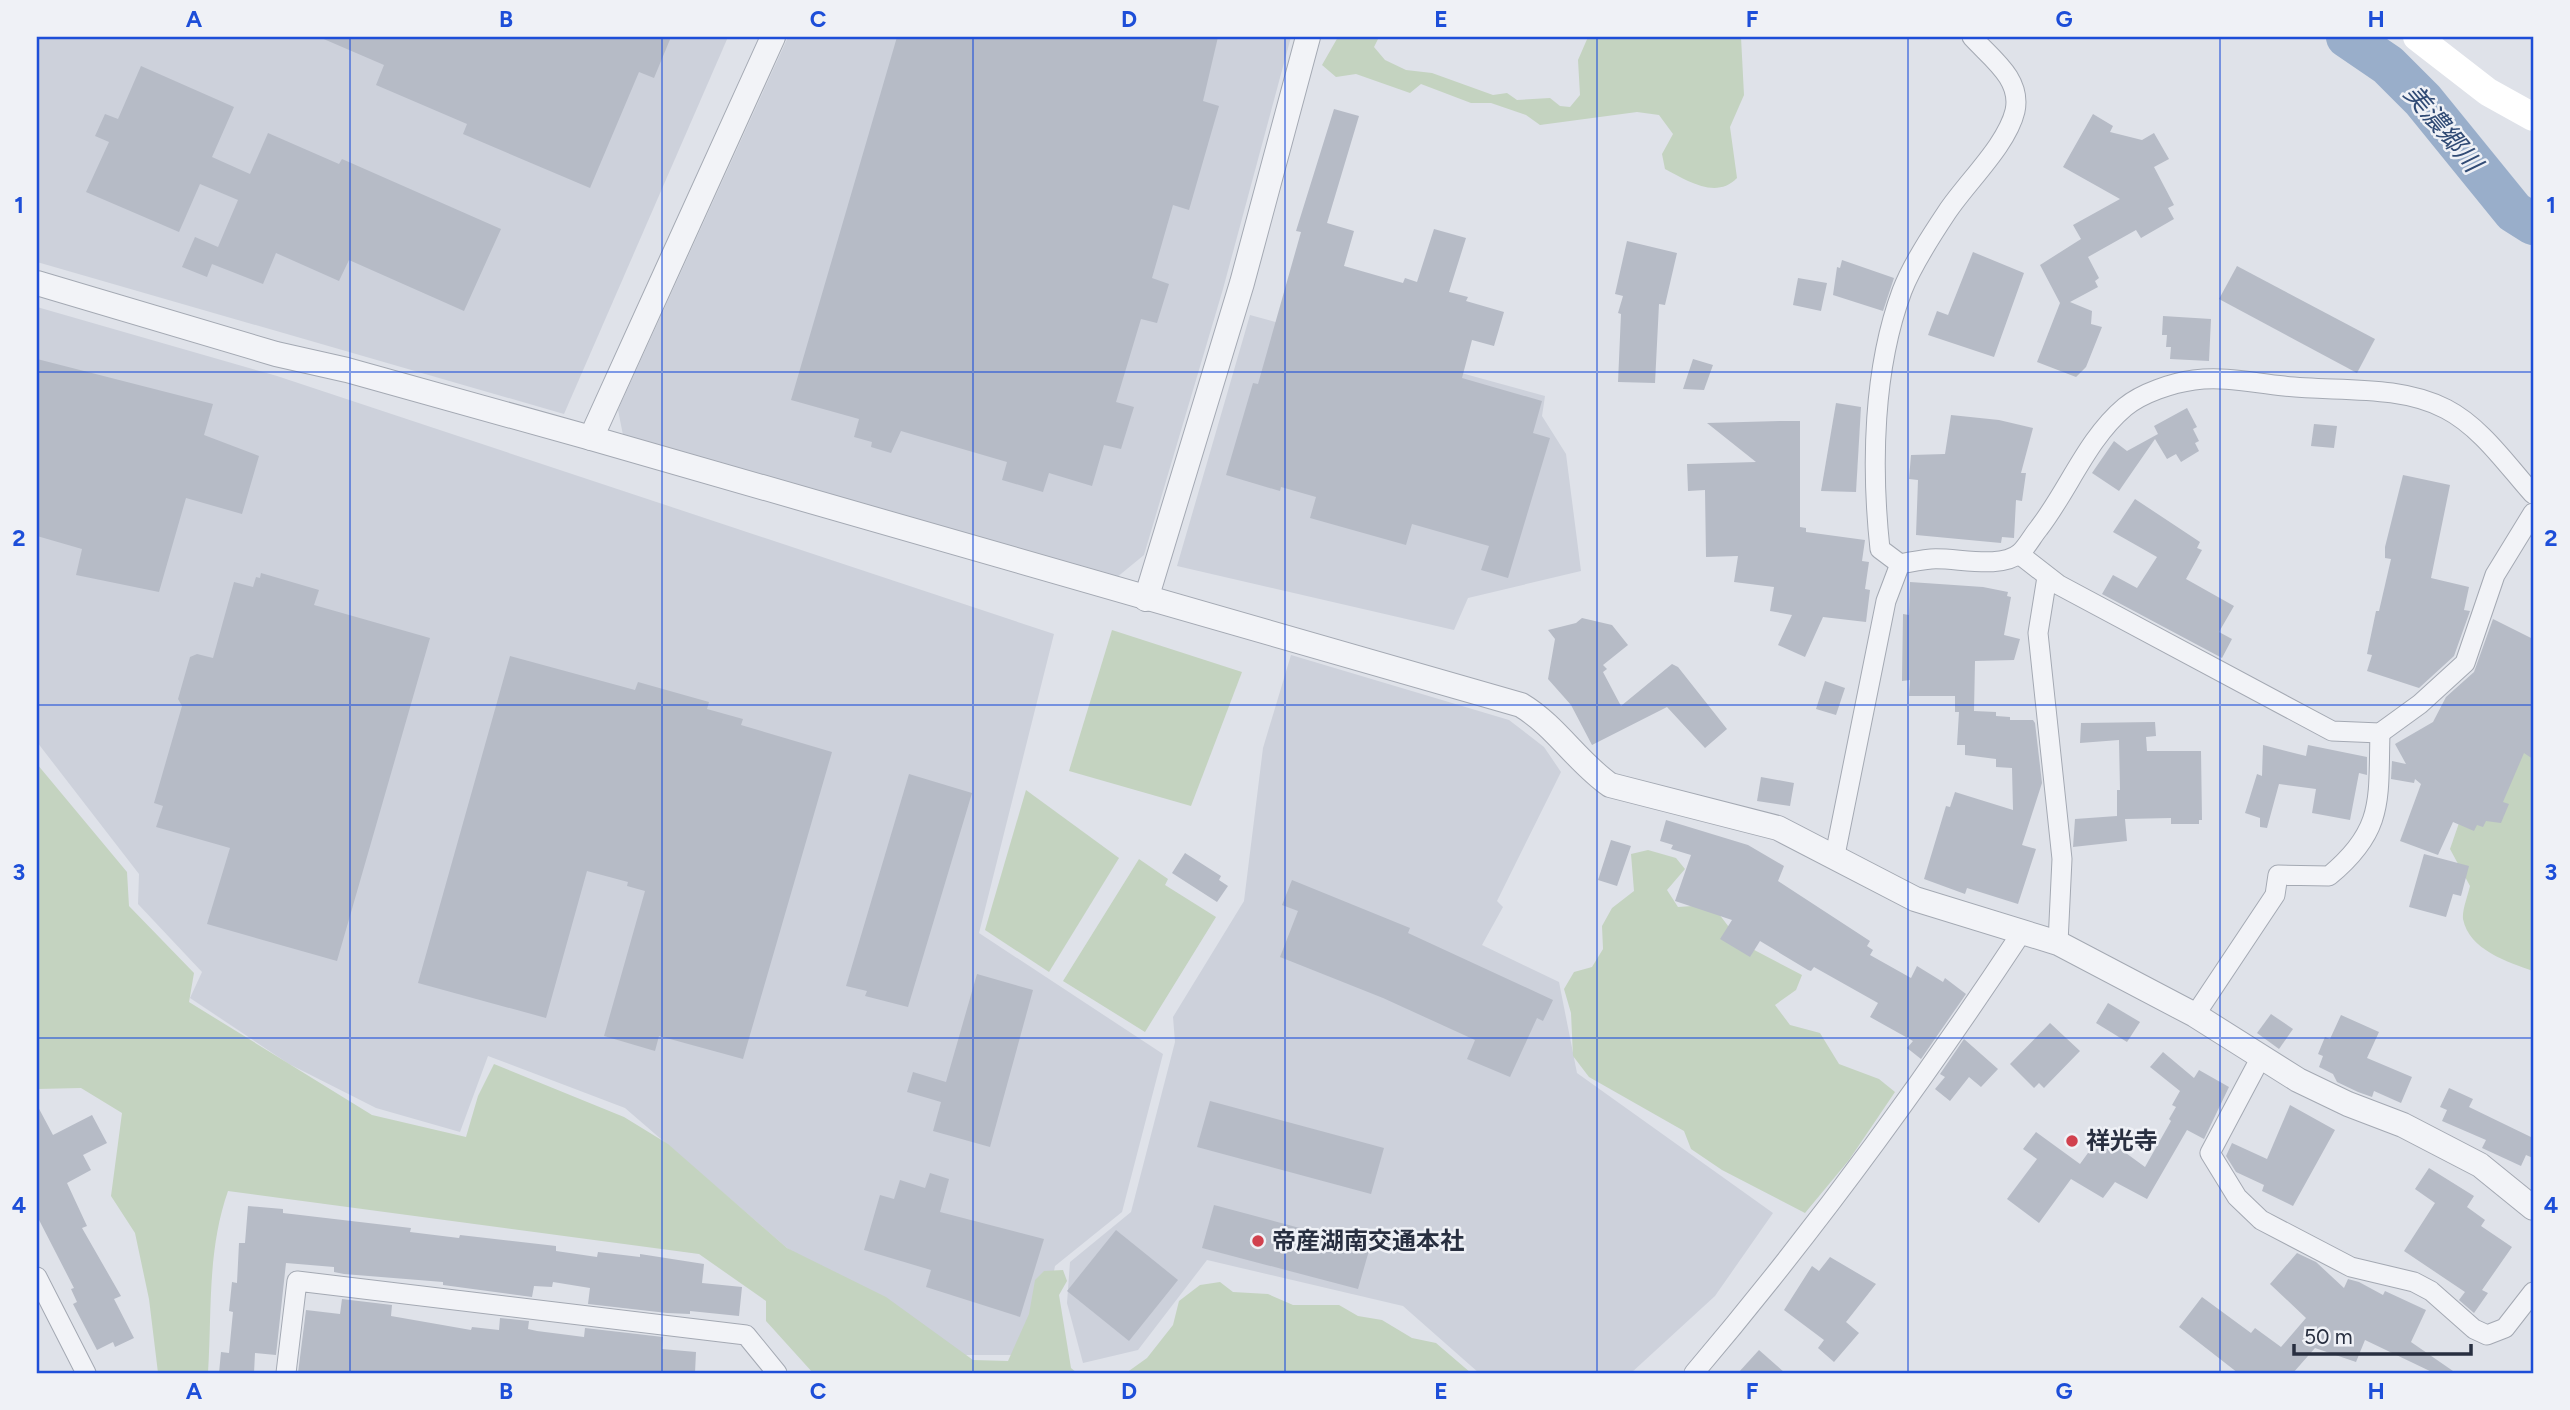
<svg xmlns="http://www.w3.org/2000/svg" width="2570" height="1410" font-family="Figtree,'Noto Sans JP',sans-serif">
	<rect width="100%" height="100%" fill="#dfe2e9"/>
	<g fill="#cdd1db">
		<path d="M 37,37 L 728,37 L 564,414 L 37,262 Z"/>
		<path d="M 788,37 L 1291,37 L 1223,289 L 1144,555 L 1116,578 L 624,440 L 618,410 Z"/>
		<path d="M 37,307 L 277,376 L 1054,634 L 979,933 L 1163,1054 L 1122,1212 L 1055,1266 L 1038,1355 L 949,1355 L 787,1248 L 625,1108 L 488,1056 L 460,1132 L 376,1108 L 289,1064 L 190,998 L 202,972 L 138,904 L 139,874 L 37,742 Z"/>
		<path d="M 1250,315 L 1545,396 L 1542,416 L 1566,454 L 1581,571 L 1468,598 L 1454,630 L 1177,566 Z"/>
		<path d="M 1291,655 L 1509,720 L 1544,747 L 1561,772 L 1497,901 L 1503,907 L 1482,945 L 1559,982 L 1577,1073 L 1773,1213 L 1715,1296 L 1631,1373 L 1479,1373 L 1403,1306 L 1207,1260 L 1138,1350 L 1083,1363 L 1067,1303 L 1070,1262 L 1131,1212 L 1175,1042 L 1173,1017 L 1244,901 L 1263,748 Z"/>
	</g>
	<g fill="#c4d3c0">
		<path d="M 1338,37 L 1379,37 L 1374,47 L 1385,60 L 1406,70 L 1432,73 L 1493,95 L 1507,93 L 1517,100 L 1550,98 L 1560,106 L 1570,107 L 1580,95 L 1578,60 L 1588,37 L 1741,37 L 1744,95 L 1730,127 L 1737,178 C 1716,200 1686,180 1665,169 L 1662,154 L 1673,134 L 1659,115 L 1637,112 L 1540,125 L 1526,115 L 1491,103 L 1471,103 L 1421,84 L 1410,93 L 1356,74 L 1336,77 L 1322,65 Z"/>
		<path d="M 1112,630 L 1242,672 L 1191,806 L 1069,771 Z"/>
		<path d="M 2533,718 L 2533,971 C 2508,962 2469,950 2463,919 C 2462,910 2468,895 2470,886 L 2450,849 L 2459,823 L 2506,734 Z"/>
		<path d="M 37,764 L 127,872 L 129,906 L 194,973 L 189,1002 L 372,1115 L 466,1137 L 478,1096 L 494,1064 L 624,1117 L 668,1144 L 787,1248 L 886,1297 L 973,1360 L 1008,1361 L 1029,1314 L 1035,1280 L 1044,1271 L 1063,1270 L 1067,1281 L 1059,1295 L 1071,1368 L 1077,1373 L 813,1373 L 766,1321 L 766,1301 L 699,1254 L 228,1191 C 207,1251 212,1311 208,1373 L 158,1373 L 149,1299 L 135,1233 L 111,1196 L 122,1113 L 81,1088 L 37,1089 Z"/>
		<path d="M 1026,790 L 1119,858 L 1049,972 L 985,930 Z"/>
		<path d="M 1648,850 L 1676,858 L 1685,869 L 1667,890 L 1678,907 L 1693,906 L 1719,914 L 1741,943 L 1802,975 L 1796,990 L 1775,1005 L 1790,1025 L 1820,1033 L 1839,1064 L 1879,1079 L 1895,1092 L 1849,1160 L 1805,1213 L 1722,1170 L 1691,1149 L 1684,1131 L 1589,1077 L 1573,1056 L 1571,1013 L 1564,989 L 1574,972 L 1592,967 L 1603,949 L 1602,926 L 1612,908 L 1634,891 L 1631,854 Z"/>
		<path d="M 1139,859 L 1168,879 L 1165,885 L 1216,917 L 1145,1032 L 1063,981 Z"/>
		<path d="M 1220,1282 L 1233,1292 L 1268,1294 L 1293,1305 L 1339,1305 L 1358,1316 L 1382,1320 L 1412,1338 L 1436,1343 L 1471,1373 L 1126,1373 L 1147,1358 L 1173,1325 L 1179,1301 L 1200,1285 Z"/>
	</g>
	<g fill="none" stroke-linecap="round" stroke-linejoin="round">
		<path stroke="#99aeca" stroke-width="42" d="M 2347,37 L 2388,65 L 2423,100 L 2514,212 L 2533,224"/>
	</g>
	<g fill="#b6bbc6">
		<path d="M 319,37 L 671,37 L 654,78 L 639,72 L 590,188 L 463,134 L 467,124 L 376,85 L 384,65 Z"/>
		<path d="M 897,37 L 1218,37 L 1203,101 L 1219,106 L 1189,210 L 1173,205 L 1152,278 L 1169,284 L 1157,323 L 1141,319 L 1116,402 L 1134,407 L 1121,449 L 1104,445 L 1092,486 L 1049,473 L 1043,492 L 1002,480 L 1007,462 L 901,431 L 891,453 L 871,447 L 872,442 L 854,437 L 859,419 L 791,400 Z"/>
		<path d="M 141,66 L 234,107 L 212,157 L 250,174 L 268,133 L 339,164 L 342,159 L 501,229 L 464,311 L 349,260 L 339,281 L 276,253 L 263,284 L 212,264 L 207,277 L 182,267 L 195,237 L 218,247 L 238,200 L 200,184 L 179,232 L 86,192 L 109,142 L 95,136 L 105,114 L 118,119 Z"/>
		<path d="M 1334,109 L 1359,116 L 1327,223 L 1354,231 L 1344,266 L 1403,283 L 1405,278 L 1417,282 L 1434,229 L 1466,238 L 1449,292 L 1468,297 L 1466,301 L 1504,312 L 1494,346 L 1472,340 L 1462,378 L 1542,401 L 1533,433 L 1550,438 L 1508,578 L 1481,570 L 1489,546 L 1412,524 L 1406,545 L 1310,518 L 1316,497 L 1281,487 L 1280,491 L 1226,475 L 1253,383 L 1258,384 L 1301,232 L 1296,231 Z"/>
		<path d="M 2093,114 L 2113,126 L 2110,132 L 2142,140 L 2154,133 L 2169,159 L 2154,167 L 2174,205 L 2168,208 L 2174,219 L 2141,238 L 2136,230 L 2088,257 L 2099,278 L 2095,281 L 2098,287 L 2070,302 L 2092,311 L 2091,324 L 2102,327 L 2086,367 L 2076,377 L 2037,362 L 2060,303 L 2040,265 L 2081,239 L 2073,225 L 2120,199 L 2063,167 Z"/>
		<path d="M 1627,241 L 1677,253 L 1665,305 L 1659,304 L 1655,383 L 1618,382 L 1621,314 L 1618,313 L 1623,296 L 1615,294 Z"/>
		<path d="M 1973,252 L 2024,273 L 1994,357 L 1928,335 L 1937,311 L 1948,315 Z"/>
		<path d="M 1842,260 L 1894,278 L 1883,311 L 1833,295 L 1837,267 L 1840,268 Z"/>
		<path d="M 2237,266 L 2375,339 L 2357,373 L 2219,299 Z"/>
		<path d="M 1798,278 L 1827,283 L 1821,311 L 1793,305 Z"/>
		<path d="M 2163,316 L 2211,319 L 2209,361 L 2170,359 L 2171,347 L 2166,347 L 2167,335 L 2162,335 Z"/>
		<path d="M 37,359 L 213,404 L 204,435 L 259,456 L 242,514 L 186,498 L 159,592 L 76,575 L 82,549 L 37,536 Z"/>
		<path d="M 1693,359 L 1713,365 L 1704,390 L 1683,389 Z"/>
		<path d="M 1836,403 L 1861,407 L 1856,492 L 1821,491 Z"/>
		<path d="M 2187,408 L 2197,427 L 2193,429 L 2199,441 L 2195,443 L 2199,451 L 2181,462 L 2176,454 L 2167,459 L 2155,439 L 2119,491 L 2092,473 L 2114,441 L 2127,451 L 2158,434 L 2154,426 Z"/>
		<path d="M 1951,415 L 1999,420 L 2033,428 L 2021,473 L 2026,473 L 2022,501 L 2016,500 L 2014,538 L 2002,537 L 2001,543 L 1916,535 L 1918,480 L 1909,479 L 1911,455 L 1945,454 Z"/>
		<path d="M 1780,421 L 1800,421 L 1800,527 L 1806,528 L 1806,532 L 1865,540 L 1862,561 L 1869,562 L 1865,589 L 1870,590 L 1866,622 L 1823,617 L 1805,657 L 1778,645 L 1792,615 L 1770,611 L 1774,587 L 1734,582 L 1738,556 L 1706,557 L 1705,490 L 1688,491 L 1687,464 L 1756,462 L 1707,423 Z"/>
		<path d="M 2314,424 L 2337,426 L 2334,448 L 2311,446 Z"/>
		<path d="M 2403,475 L 2450,485 L 2431,578 L 2469,587 L 2464,610 L 2470,611 L 2454,656 L 2419,688 L 2367,671 L 2372,655 L 2367,654 L 2376,611 L 2379,611 L 2391,559 L 2385,558 L 2385,547 Z"/>
		<path d="M 2135,499 L 2200,542 L 2197,548 L 2202,550 L 2186,579 L 2234,606 L 2219,632 L 2232,639 L 2222,658 L 2102,594 L 2113,575 L 2137,588 L 2157,557 L 2113,532 Z"/>
		<path d="M 261,573 L 319,590 L 314,605 L 430,638 L 337,961 L 207,924 L 230,848 L 156,827 L 163,806 L 154,803 L 182,706 L 178,699 L 190,657 L 197,654 L 213,658 L 234,582 L 253,587 L 256,577 L 260,578 Z"/>
		<path d="M 1910,582 L 1983,587 L 2008,592 L 2007,596 L 2011,597 L 2004,635 L 2020,639 L 2014,660 L 1975,661 L 1974,711 L 1996,712 L 1996,716 L 2010,717 L 2010,720 L 2033,720 L 2035,723 L 2042,783 L 2022,845 L 2036,849 L 2018,904 L 1967,888 L 1965,894 L 1924,879 L 1946,806 L 1950,807 L 1955,792 L 2013,810 L 2012,768 L 1996,767 L 1996,759 L 1965,755 L 1965,745 L 1957,745 L 1959,712 L 1955,712 L 1955,696 L 1909,696 L 1910,680 L 1902,681 L 1903,614 L 1909,615 Z"/>
		<path d="M 1582,618 L 1612,625 L 1628,645 L 1603,665 L 1607,669 L 1603,672 L 1621,706 L 1672,664 L 1678,667 L 1727,729 L 1705,748 L 1667,707 L 1592,745 L 1571,705 L 1548,679 L 1555,639 L 1548,630 L 1576,623 Z"/>
		<path d="M 2493,619 L 2533,639 L 2533,759 L 2524,753 L 2503,802 L 2509,804 L 2501,823 L 2486,821 L 2483,827 L 2477,825 L 2474,831 L 2453,822 L 2438,855 L 2400,841 L 2421,784 L 2415,779 L 2414,783 L 2391,779 L 2392,761 L 2406,764 L 2395,744 L 2433,722 L 2446,697 L 2474,672 Z"/>
		<path d="M 510,656 L 635,690 L 638,682 L 709,702 L 707,709 L 743,719 L 741,725 L 832,752 L 743,1059 L 659,1036 L 655,1051 L 604,1036 L 645,891 L 627,886 L 628,882 L 587,871 L 546,1018 L 418,983 Z"/>
		<path d="M 1825,681 L 1845,688 L 1836,715 L 1816,709 Z"/>
		<path d="M 2155,722 L 2156,736 L 2146,737 L 2147,751 L 2201,751 L 2202,820 L 2199,820 L 2199,824 L 2171,824 L 2171,818 L 2125,819 L 2127,841 L 2073,847 L 2075,819 L 2117,816 L 2117,790 L 2120,790 L 2119,740 L 2080,743 L 2081,723 Z"/>
		<path d="M 2263,745 L 2306,756 L 2308,745 L 2367,757 L 2367,775 L 2359,773 L 2350,820 L 2312,813 L 2316,789 L 2279,784 L 2267,828 L 2260,827 L 2260,818 L 2245,813 L 2257,774 L 2262,776 Z"/>
		<path d="M 909,774 L 972,793 L 908,1007 L 865,996 L 867,991 L 846,986 Z"/>
		<path d="M 1761,777 L 1794,783 L 1790,806 L 1757,801 Z"/>
		<path d="M 1666,820 L 1748,845 L 1784,866 L 1778,881 L 1870,941 L 1867,946 L 1873,950 L 1870,955 L 1911,978 L 1917,966 L 1943,982 L 1945,978 L 1966,994 L 1921,1059 L 1907,1048 L 1913,1041 L 1870,1017 L 1878,1003 L 1814,967 L 1811,971 L 1808,970 L 1760,941 L 1750,957 L 1720,939 L 1732,920 L 1675,901 L 1691,855 L 1671,849 L 1673,845 L 1660,841 Z"/>
		<path d="M 1611,840 L 1631,846 L 1617,886 L 1598,880 Z"/>
		<path d="M 1185,853 L 1221,876 L 1219,880 L 1228,886 L 1217,902 L 1172,873 Z"/>
		<path d="M 2424,854 L 2469,866 L 2461,896 L 2453,894 L 2446,917 L 2409,907 Z"/>
		<path d="M 1292,880 L 1410,928 L 1408,933 L 1553,1000 L 1543,1021 L 1537,1018 L 1510,1077 L 1467,1059 L 1475,1040 L 1383,998 L 1280,957 L 1298,911 L 1282,905 Z"/>
		<path d="M 977,974 L 1033,990 L 990,1147 L 933,1131 L 941,1102 L 907,1092 L 913,1072 L 946,1082 Z"/>
		<path d="M 2108,1003 L 2140,1022 L 2127,1042 L 2096,1023 Z"/>
		<path d="M 2271,1014 L 2293,1029 L 2279,1049 L 2257,1033 Z"/>
		<path d="M 2341,1015 L 2379,1032 L 2367,1058 L 2412,1077 L 2401,1103 L 2374,1091 L 2372,1097 L 2358,1092 L 2337,1082 L 2333,1074 L 2319,1067 L 2323,1056 L 2318,1054 L 2325,1037 L 2330,1039 Z"/>
		<path d="M 2050,1023 L 2080,1051 L 2044,1088 L 2039,1083 L 2034,1088 L 2010,1064 Z"/>
		<path d="M 1964,1039 L 1998,1069 L 1981,1087 L 1969,1077 L 1950,1101 L 1935,1089 L 1945,1077 L 1940,1074 Z"/>
		<path d="M 2163,1052 L 2194,1078 L 2199,1070 L 2229,1087 L 2204,1139 L 2187,1130 L 2147,1199 L 2115,1182 L 2103,1198 L 2071,1179 L 2039,1223 L 2007,1199 L 2037,1159 L 2023,1149 L 2036,1132 L 2080,1164 L 2093,1146 L 2096,1148 L 2104,1137 L 2145,1167 L 2171,1121 L 2169,1119 L 2176,1107 L 2172,1105 L 2180,1091 L 2150,1067 Z"/>
		<path d="M 2449,1088 L 2473,1099 L 2469,1107 L 2533,1138 L 2533,1158 L 2526,1155 L 2521,1166 L 2482,1148 L 2486,1140 L 2442,1121 L 2447,1110 L 2440,1107 Z"/>
		<path d="M 1210,1101 L 1384,1148 L 1371,1194 L 1197,1147 Z"/>
		<path d="M 37,1105 L 53,1135 L 92,1115 L 107,1143 L 83,1155 L 91,1170 L 67,1183 L 87,1226 L 82,1228 L 121,1296 L 114,1299 L 134,1338 L 115,1347 L 113,1342 L 97,1350 L 73,1304 L 77,1302 L 71,1289 L 74,1288 L 37,1216 Z"/>
		<path d="M 2290,1105 L 2335,1130 L 2293,1206 L 2262,1191 L 2264,1185 L 2236,1172 L 2226,1156 L 2232,1143 L 2267,1159 Z"/>
		<path d="M 2429,1168 L 2474,1196 L 2467,1207 L 2485,1220 L 2481,1226 L 2512,1247 L 2482,1290 L 2488,1293 L 2474,1313 L 2459,1300 L 2465,1292 L 2404,1251 L 2435,1203 L 2415,1189 Z"/>
		<path d="M 930,1173 L 949,1179 L 940,1212 L 1044,1239 L 1020,1317 L 926,1287 L 931,1270 L 864,1250 L 880,1195 L 894,1199 L 900,1180 L 925,1188 Z"/>
		<path d="M 1214,1205 L 1370,1247 L 1358,1289 L 1202,1248 Z"/>
		<path d="M 248,1206 L 283,1209 L 283,1213 L 411,1228 L 410,1232 L 459,1238 L 460,1235 L 556,1246 L 556,1251 L 597,1257 L 598,1252 L 640,1257 L 640,1254 L 704,1264 L 702,1283 L 742,1287 L 739,1316 L 690,1311 L 690,1314 L 667,1313 L 588,1304 L 590,1288 L 553,1282 L 552,1287 L 534,1286 L 532,1297 L 443,1285 L 443,1282 L 344,1274 L 334,1272 L 334,1267 L 286,1263 L 276,1355 L 255,1353 L 254,1373 L 219,1373 L 221,1352 L 229,1353 L 233,1312 L 229,1311 L 232,1282 L 237,1283 L 239,1243 L 245,1243 Z"/>
		<path d="M 1116,1230 L 1178,1280 L 1129,1341 L 1067,1291 Z"/>
		<path d="M 2297,1253 L 2316,1262 L 2344,1288 L 2348,1279 L 2359,1282 L 2383,1295 L 2385,1291 L 2426,1310 L 2411,1342 L 2453,1371 L 2452,1373 L 2434,1373 L 2365,1340 L 2356,1362 L 2315,1348 L 2293,1373 L 2238,1373 L 2179,1327 L 2202,1297 L 2251,1333 L 2255,1328 L 2281,1347 L 2306,1318 L 2270,1284 Z"/>
		<path d="M 1830,1257 L 1876,1284 L 1846,1322 L 1859,1333 L 1834,1362 L 1818,1348 L 1824,1340 L 1784,1310 L 1812,1266 L 1819,1271 Z"/>
		<path d="M 342,1299 L 392,1305 L 391,1316 L 471,1330 L 472,1327 L 499,1330 L 500,1318 L 529,1321 L 528,1329 L 537,1331 L 584,1337 L 585,1328 L 663,1337 L 662,1349 L 696,1352 L 695,1373 L 298,1373 L 306,1310 L 340,1314 Z"/>
		<path d="M 1759,1350 L 1785,1373 L 1738,1373 Z"/>
	</g>
	<g fill="none" stroke-linecap="round" stroke-linejoin="round">
		<defs>
			<g id="minor">
				<path d="M 2019,554 L 2059,585 L 2332,731 L 2380,733 L 2420,704 L 2465,663 L 2495,575 L 2533,513"/>
				<path d="M 1900,564 L 1880,549 C 1871,466 1873,369 1902,291 C 1912,265 1931,236 1947,212 C 1966,183 2007,145 2015,111 C 2022,79 1991,58 1972,37"/>
				<path d="M 2047,577 L 2038,633 L 2062,859 L 2058,943"/>
				<path d="M 1835,855 L 1886,601 L 1900,564 C 1910,562 1921,560 1931,559 C 1955,557 2000,570 2020,553 C 2027,547 2033,535 2039,528 C 2069,489 2087,439 2125,407 C 2142,393 2172,383 2194,380 C 2225,376 2253,383 2284,386 C 2335,392 2399,384 2446,409 C 2481,427 2507,465 2533,494"/>
				<path d="M 2195,1015 L 2275,895 L 2278,875 L 2329,876 C 2385,830 2378,799 2380,733"/>
				<path d="M 2261,1057 L 2210,1153 L 2237,1197 L 2261,1220 L 2351,1267 L 2414,1282 L 2431,1291 L 2474,1329 L 2487,1335 L 2505,1328 L 2533,1292"/>
				<path d="M 37,1277 L 86,1373"/>
				<path d="M 286,1373 L 297,1281 L 746,1335 L 777,1373"/>
				<path d="M 1694,1373 C 1812,1234 1921,1085 2022,932"/>
			</g>
			<g id="tertiary">
				<path d="M 37,283 L 276,354 L 347,370 L 591,438 L 1521,705 C 1556,726 1577,762 1610,785 L 1778,828 L 1915,899 L 2058,943 L 2195,1015 L 2298,1080 L 2348,1104 L 2403,1125 L 2480,1165 L 2533,1208"/>
				<path d="M 591,438 L 773,37"/>
				<path d="M 1146,599 L 1242,283 L 1308,37"/>
			</g>
		</defs>
		<use href="#minor" stroke="#a4a9b3" stroke-width="21"/>
		<use href="#tertiary" stroke="#a4a9b3" stroke-width="26"/>
		<use href="#minor" stroke="#f2f3f7" stroke-width="19"/>
		<use href="#tertiary" stroke="#f2f3f7" stroke-width="24"/>
		<path stroke="#fff" stroke-width="28" d="M 2417,37 L 2488,92 L 2533,117"/>
	</g>
	<path fill="none" stroke="#1d4ed8" stroke-width="2" stroke-opacity="0.55" d="M 350,37 L 350,1373M 662,37 L 662,1373M 973,37 L 973,1373M 1285,37 L 1285,1373M 1597,37 L 1597,1373M 1908,37 L 1908,1373M 2220,37 L 2220,1373M 37,372 L 2533,372M 37,705 L 2533,705M 37,1038 L 2533,1038"/>
	<g fill="#d1414e" stroke="#eff1f6" stroke-width="2.5">
		<circle cx="2072" cy="1141" r="7"/>
		<circle cx="1258" cy="1241" r="7"/>
	</g>
	<g text-anchor="middle" stroke-width="5" stroke-linejoin="round" paint-order="stroke">
		<g font-size="24" font-weight="bold" fill="#282f40" stroke="#eff1f6" text-anchor="start">
			<text x="2086" y="1149">祥光寺</text>
			<text x="1272" y="1249">帝産湖南交通本社</text>
		</g>
		<g font-size="26" font-style="italic" fill="#314b75" stroke="#eff1f6">
			<text transform="translate(2443 128) rotate(50)" y="9">美濃郷川</text>
		</g>
	</g>
	<rect width="2570" height="1410" fill="none" stroke="#eff1f6" stroke-width="77"/>
	<path d="M2294 1344v10h177v-10" fill="none" stroke="#282f40" stroke-width="3.5"/>
	<text x="2304" y="1344" font-size="21" fill="#282f40" stroke="#eff1f6" stroke-width="5" paint-order="stroke">50 m</text>
	<rect x="38" y="38" width="2494" height="1334" fill="none" stroke="#1d4ed8" stroke-width="2.5"/>
	<g font-size="23" text-anchor="middle" font-weight="bold" fill="#1d4ed8">
		<text x="194" y="27">A</text>
		<text x="506" y="27">B</text>
		<text x="818" y="27">C</text>
		<text x="1129" y="27">D</text>
		<text x="1441" y="27">E</text>
		<text x="1752" y="27">F</text>
		<text x="2064" y="27">G</text>
		<text x="2376" y="27">H</text>
		<text x="19" y="213">1</text>
		<text x="2551" y="213">1</text>
		<text x="19" y="546">2</text>
		<text x="2551" y="546">2</text>
		<text x="19" y="880">3</text>
		<text x="2551" y="880">3</text>
		<text x="19" y="1213">4</text>
		<text x="2551" y="1213">4</text>
		<text x="194" y="1399">A</text>
		<text x="506" y="1399">B</text>
		<text x="818" y="1399">C</text>
		<text x="1129" y="1399">D</text>
		<text x="1441" y="1399">E</text>
		<text x="1752" y="1399">F</text>
		<text x="2064" y="1399">G</text>
		<text x="2376" y="1399">H</text>
	</g>
</svg>
